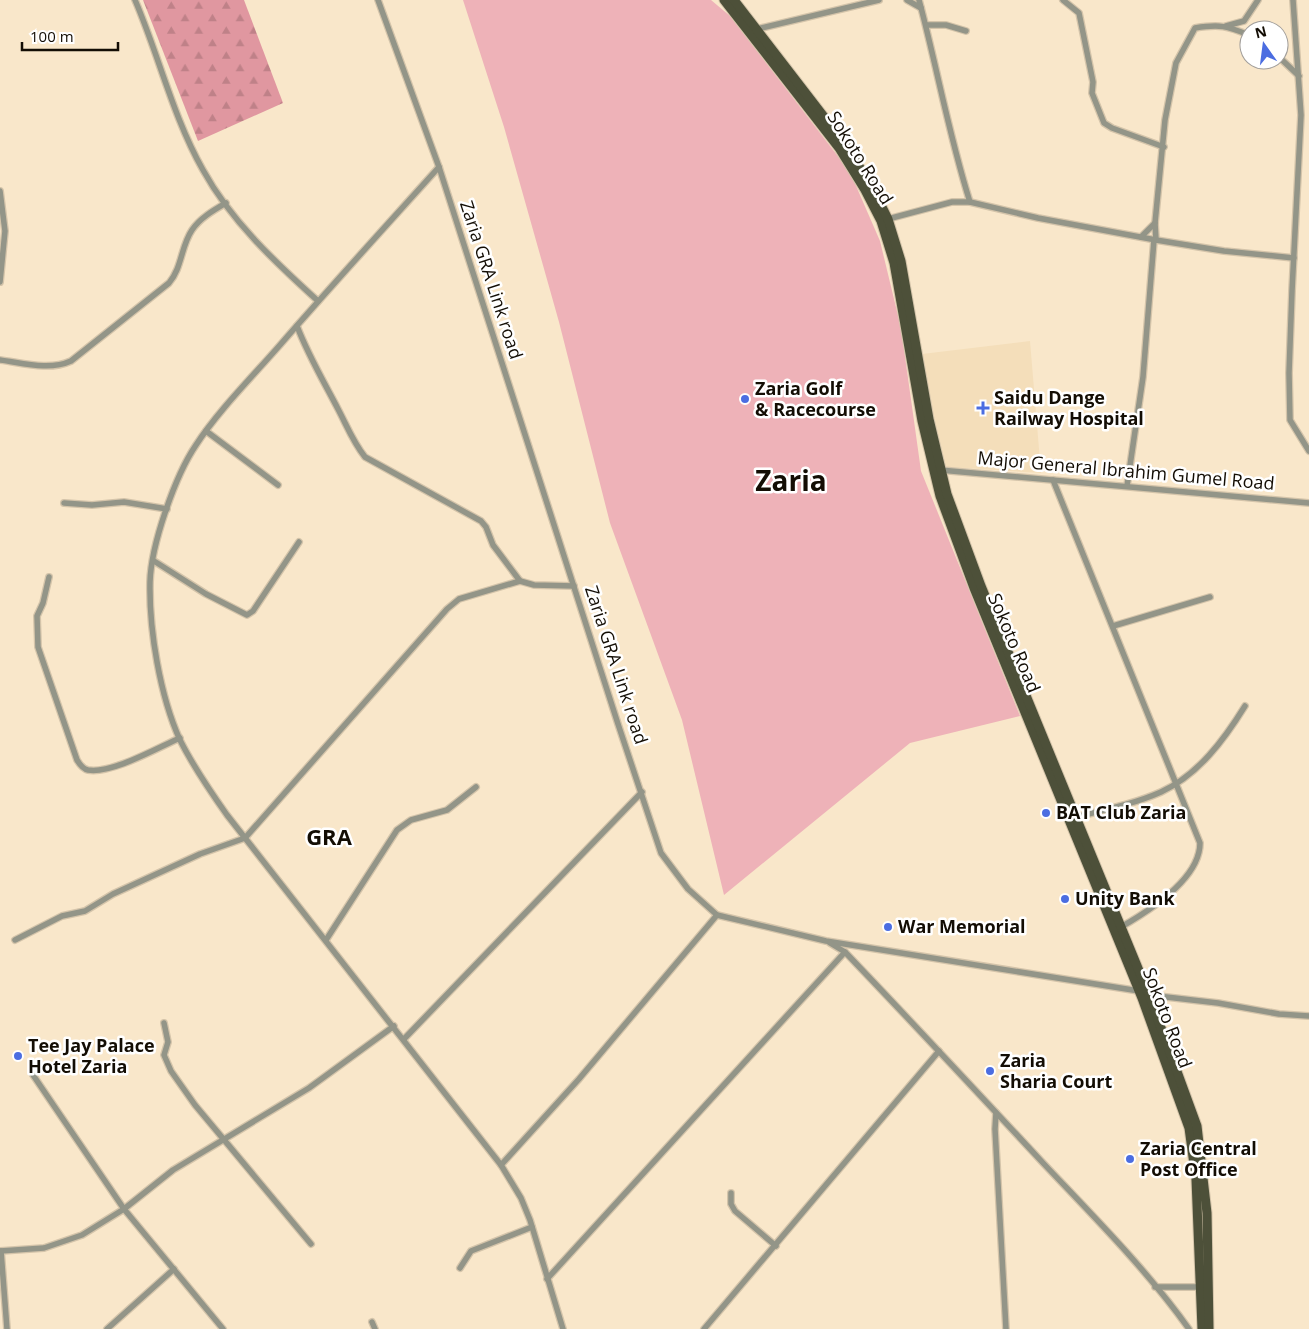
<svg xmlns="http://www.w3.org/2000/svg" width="1309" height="1329" font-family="'Open Sans',sans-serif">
	<defs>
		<pattern id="forest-firs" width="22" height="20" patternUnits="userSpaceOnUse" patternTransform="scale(1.25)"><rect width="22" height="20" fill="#e097a0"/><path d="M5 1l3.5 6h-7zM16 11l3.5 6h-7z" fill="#bf8188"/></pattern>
	</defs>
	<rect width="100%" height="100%" fill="#f9e7ca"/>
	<path fill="#f4deba" d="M 1030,341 L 1041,473 L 948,467 L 940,463 L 922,354 Z"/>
	<path fill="url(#forest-firs)" d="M 143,0 L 244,0 L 283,103 L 198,141 Z"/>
	<path fill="#eeb2b8" d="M 463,0 L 711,0 L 730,16 L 850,172 L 880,241 L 901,328 L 921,471 L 1020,716 L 910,743 L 724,895 L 682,720 L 610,523 L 559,322 L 504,127 Z"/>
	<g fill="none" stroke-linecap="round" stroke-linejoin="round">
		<defs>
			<g id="street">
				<path d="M 135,0 C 159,56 173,117 203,170 C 231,221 275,262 318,301"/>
				<path d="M 378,0 L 439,167 L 618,724 L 661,853 L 688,889 L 717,915 L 826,941 L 1139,991"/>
				<path d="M 907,0 L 921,8"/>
				<path d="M 919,0 C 937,67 949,136 970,202"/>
				<path d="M 1063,0 L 1079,13 L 1093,82 L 1092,93 L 1104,123 L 1112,128 L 1164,147"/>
				<path d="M 1293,0 L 1301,115 L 1292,291 L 1289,373 L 1290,420 L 1309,451"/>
				<path d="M 927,25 L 946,25 L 966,31"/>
				<path d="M 1226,26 L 1244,21 L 1258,0"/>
				<path d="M 757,29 L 879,0"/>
				<path d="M 1279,57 L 1299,76"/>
				<path d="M 439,167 C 386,226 332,285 280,345 C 253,376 218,411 196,445 C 175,476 151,545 150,582 C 149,630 160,696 180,740 C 193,766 210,791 227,815 L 501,1165 L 521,1198 L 530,1220 L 563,1329"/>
				<path d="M 0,191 L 5,231 L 0,282"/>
				<path d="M 888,219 L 952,202 L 970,202 L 1038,218 L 1156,240 L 1224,251 L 1294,258"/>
				<path d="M 1141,237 L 1155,223"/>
				<path d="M 1156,240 L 1155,223 L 1165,120 L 1176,63 L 1195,28 C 1220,24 1227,26 1249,35"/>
				<path d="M 297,326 C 308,355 324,382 338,409 C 347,426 353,442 365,457 L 481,521 L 486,527 L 493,545 L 520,581"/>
				<path d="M 0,360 C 23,363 49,371 71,361 L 169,283 C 182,268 181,246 192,230 C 200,218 214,210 226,203"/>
				<path d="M 206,431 L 278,485"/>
				<path d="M 940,470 L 1309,503"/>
				<path d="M 1053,480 L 1200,843 C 1200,879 1149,911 1121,927"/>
				<path d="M 1127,486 L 1143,377 L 1154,240"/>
				<path d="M 64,503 L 92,505 L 124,502 L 167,509"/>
				<path d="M 154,561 L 206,594 L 247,615 L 253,611 L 299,542"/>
				<path d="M 49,577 L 43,603 L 37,616 L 38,647 L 77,760 C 80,765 83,769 88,770 C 112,774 157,748 180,738"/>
				<path d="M 1113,626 L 1210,597"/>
				<path d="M 1076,817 C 1104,810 1134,804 1161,792 C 1198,775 1224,740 1245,706"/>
				<path d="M 15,940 L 62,916 L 85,911 L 113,894 L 200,854 L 245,838 L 447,609 L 459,599 L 520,581 L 534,585 L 574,586"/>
				<path d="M 326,940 L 397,830 L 411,820 L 447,810 L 476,787"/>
				<path d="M 830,943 L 845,952 C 912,1022 978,1093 1044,1164 C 1094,1217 1147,1270 1189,1329"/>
				<path d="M 1149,995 L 1218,1003 L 1279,1014 L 1309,1016"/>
				<path d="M 164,1023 L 168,1042 L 164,1055 L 171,1071 L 195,1105 L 311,1244"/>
				<path d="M 404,1039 L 642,792"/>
				<path d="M 33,1075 L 124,1209 L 223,1329"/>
				<path d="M 996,1113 L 995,1129 L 1006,1329"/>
				<path d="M 501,1165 L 579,1079 L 717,915"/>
				<path d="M 731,1193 L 731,1204 L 735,1211 L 776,1246"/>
				<path d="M 0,1251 L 44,1248 L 82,1235 L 124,1209 L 173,1170 L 309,1088 L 394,1026"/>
				<path d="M 1,1251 L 7,1329"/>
				<path d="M 460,1268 L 471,1251 L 532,1227"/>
				<path d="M 547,1279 L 845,952"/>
				<path d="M 1155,1287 L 1201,1287"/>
				<path d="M 372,1322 L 375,1329"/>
				<path d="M 107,1329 L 174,1269"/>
				<path d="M 704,1329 L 939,1051"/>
			</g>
			<g id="primary">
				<path d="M 724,0 L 839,148 L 865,190 L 881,221 L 894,263 L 922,421 L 940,496 L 974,588 L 1142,998 L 1189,1128 L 1196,1179 L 1202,1329"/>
				<path d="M 734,0 L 845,144 L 872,187 L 888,219 L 901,261 L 929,419 L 947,494 L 981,586 L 1149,995 L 1197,1126 L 1207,1213 L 1209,1329"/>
			</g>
		</defs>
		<use href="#street" stroke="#d4c4aa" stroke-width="8"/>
		<use href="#primary" stroke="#d4c4aa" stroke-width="11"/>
		<use href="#street" stroke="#939588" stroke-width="5.5"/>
		<use href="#primary" stroke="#4d5039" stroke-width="9"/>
	</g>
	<g fill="#4b6de1" stroke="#fff" stroke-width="2">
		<circle cx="745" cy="399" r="5"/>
		<path d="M980.5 400.5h5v5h5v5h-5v5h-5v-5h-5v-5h5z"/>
		<circle cx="1046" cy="813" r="5"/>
		<circle cx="1065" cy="899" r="5"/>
		<circle cx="888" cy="927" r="5"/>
		<circle cx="18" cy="1056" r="5"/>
		<circle cx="990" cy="1071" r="5"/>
		<circle cx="1130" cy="1159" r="5"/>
	</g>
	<g text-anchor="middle" stroke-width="5" stroke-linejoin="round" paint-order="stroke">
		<g font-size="18" fill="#130d04" stroke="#fff">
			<text transform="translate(860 158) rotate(58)" y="6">Sokoto Road</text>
			<text transform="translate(491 280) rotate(72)" y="6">Zaria GRA Link road</text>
			<text transform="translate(1126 471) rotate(5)" y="6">Major General Ibrahim Gumel Road</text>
			<text transform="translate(1014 643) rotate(67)" y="6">Sokoto Road</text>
			<text transform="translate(616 665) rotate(72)" y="6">Zaria GRA Link road</text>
			<text transform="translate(1167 1018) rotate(69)" y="6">Sokoto Road</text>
		</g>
		<g font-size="18" font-weight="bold" fill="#130d04" stroke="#fff" text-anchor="start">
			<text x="755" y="395">Zaria Golf<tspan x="755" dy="21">&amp; Racecourse</tspan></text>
			<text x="994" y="404">Saidu Dange<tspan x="994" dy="21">Railway Hospital</tspan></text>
			<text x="1056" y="819">BAT Club Zaria</text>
			<text x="1075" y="905">Unity Bank</text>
			<text x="898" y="933">War Memorial</text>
			<text x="28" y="1052">Tee Jay Palace<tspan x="28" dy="21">Hotel Zaria</tspan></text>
			<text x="1000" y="1067">Zaria<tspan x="1000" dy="21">Sharia Court</tspan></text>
			<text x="1140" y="1155">Zaria Central<tspan x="1140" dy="21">Post Office</tspan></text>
		</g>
		<g font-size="22" font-weight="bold" fill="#130d04" stroke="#fff">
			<text x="329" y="845">GRA</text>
		</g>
		<g font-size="28" font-weight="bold" fill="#130d04" stroke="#fff">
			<text x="791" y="491">Zaria</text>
		</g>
	</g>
	<g transform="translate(1264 45) rotate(346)"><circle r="24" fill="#ffffff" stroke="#a19e9b"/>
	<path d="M0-4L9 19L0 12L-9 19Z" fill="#4b6de1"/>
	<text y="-8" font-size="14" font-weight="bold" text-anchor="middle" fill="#130d04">N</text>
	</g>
	<path d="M22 42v8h96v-8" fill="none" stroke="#130d04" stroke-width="2.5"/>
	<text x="30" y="42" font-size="15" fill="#130d04" stroke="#ffffff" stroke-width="4" paint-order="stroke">100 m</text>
</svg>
